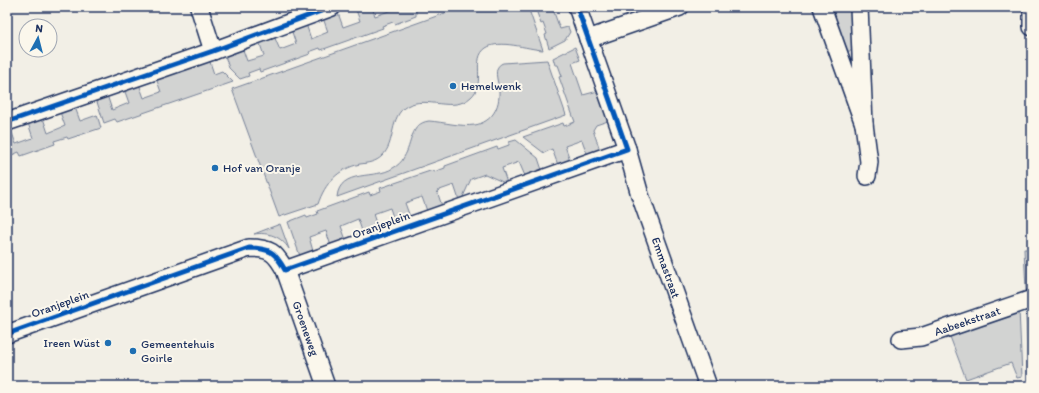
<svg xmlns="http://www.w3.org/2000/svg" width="1039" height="393" font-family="Itim,sans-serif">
	<rect width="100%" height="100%" fill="#f2efe6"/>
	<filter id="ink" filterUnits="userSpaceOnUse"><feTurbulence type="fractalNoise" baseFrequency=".025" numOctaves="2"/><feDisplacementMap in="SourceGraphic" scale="8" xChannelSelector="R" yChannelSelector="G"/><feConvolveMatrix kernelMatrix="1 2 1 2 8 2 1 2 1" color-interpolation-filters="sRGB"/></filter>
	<g filter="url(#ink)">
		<g fill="#d2d3d2" stroke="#768198">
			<path d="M 355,7 L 372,7 L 375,16 L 392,10 L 391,7 L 416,7 L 416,16 L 395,24 L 393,22 L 382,26 L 383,28 L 321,50 L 320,48 L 309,52 L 310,54 L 260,72 L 259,69 L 248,73 L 249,76 L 240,79 L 229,68 L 224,53 L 242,47 L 247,61 L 264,56 L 259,41 L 274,36 L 280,50 L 296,44 L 291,29 L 306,24 L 311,39 L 328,32 L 323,18 L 338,13 L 343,27 L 360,21 Z"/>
			<path d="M 462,7 L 528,7 L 543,50 C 527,49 500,39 486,48 C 470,59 487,83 471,97 C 453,114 427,95 407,106 C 389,116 396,143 382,156 C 376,162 368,163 360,164 C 338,169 325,183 318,204 L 279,217 L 232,89 Z"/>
			<path d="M 535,7 L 552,7 L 560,29 L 568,27 L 570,32 L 565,40 L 549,48 L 545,35 L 547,34 L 543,23 L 541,24 Z"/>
			<path d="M 831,7 L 851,7 L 852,51 L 847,51 Z"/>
			<path d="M 575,47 L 580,60 L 572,63 L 583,95 L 598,91 L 608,121 L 596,125 L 593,130 L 600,150 L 587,154 L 582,140 L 565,146 L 570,160 L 558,165 L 552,149 L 544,153 L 523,137 L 563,123 L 564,126 L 575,122 L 559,77 L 562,76 L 558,65 L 555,65 L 553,58 Z"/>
			<path d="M 209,59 L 214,74 L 222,71 L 233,82 L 117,122 L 115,119 L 104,123 L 96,99 L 107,95 L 112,110 L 129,103 L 124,89 L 139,84 L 144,98 L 161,92 L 156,78 Z"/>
			<path d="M 547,60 L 566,115 L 337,197 C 340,168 376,180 393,168 C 397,166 402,162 404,157 C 412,145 410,123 429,121 C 444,122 460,127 475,125 C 492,122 500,107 499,91 C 499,84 495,76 497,69 C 498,66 500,64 503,63 Z"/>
			<path d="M 75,107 L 80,121 L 97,115 L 101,128 L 68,139 L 67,137 L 54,141 L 55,144 L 21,156 L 19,152 L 7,157 L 7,131 L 11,130 L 16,144 L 33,138 L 28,123 L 43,118 L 48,133 L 65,126 L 60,112 Z"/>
			<path d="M 516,140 L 538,158 L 542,170 L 525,176 L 519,162 L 502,168 L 507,183 L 505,183 L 485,174 L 471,179 L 462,199 L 459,200 L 454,185 L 437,191 L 442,206 L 427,211 L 422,197 L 405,203 L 410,217 L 395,223 L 390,208 L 373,214 L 378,229 L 363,234 L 358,219 L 341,226 L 346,240 L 331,246 L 326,231 L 309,237 L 313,251 L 300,256 L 288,222 L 306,215 L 307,218 L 318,214 L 317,211 L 369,192 L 370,195 L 381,191 L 380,188 L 433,170 L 434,172 L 445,168 L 445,166 L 497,147 L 498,149 L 509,145 L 509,142 Z"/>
			<path d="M 280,224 L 289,249 C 281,236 268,232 254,234 Z"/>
			<path d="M 1024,249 L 1030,249 L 1032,290 L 1026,290 Z"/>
			<path d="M 1019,309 L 1022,377 L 1017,378 L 1011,363 L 966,379 L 949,334 Z"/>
			<path d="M 1026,315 L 1032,315 L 1032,373 L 1029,373 Z"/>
		</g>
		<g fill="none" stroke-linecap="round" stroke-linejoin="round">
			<defs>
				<g id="street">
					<path d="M 199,7 L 213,51"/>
					<path d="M 822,7 L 864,124 L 859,7"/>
					<path d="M 1032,7 L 1032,27"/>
					<path d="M 588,39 L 680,7"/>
					<path d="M 7,122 L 213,51 L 332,7"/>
					<path d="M 864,124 L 869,162 L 867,176"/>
					<path id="s1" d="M 627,149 L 640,195 L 708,386"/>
					<path id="s2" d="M 285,270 L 326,386"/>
					<path d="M 7,334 L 249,248 C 270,248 275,252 285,270 L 627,149 L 577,7"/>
					<path id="s3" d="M 901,339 L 921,337 L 1032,299"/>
				</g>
			</defs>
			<use href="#street" stroke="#1b2f5e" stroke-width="20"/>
			<use href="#street" stroke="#fbf7ec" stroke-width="17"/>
			<defs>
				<g id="cycleway">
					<path d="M 7,122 L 213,51 L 332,7"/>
					<path d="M 7,334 L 249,248 C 270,248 275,252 285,270 L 627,149 L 577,7"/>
				</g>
			</defs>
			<use href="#cycleway" stroke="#fbf7ec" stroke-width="8"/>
			<use href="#cycleway" stroke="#0057b8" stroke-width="5"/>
		</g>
	</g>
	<g fill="#1f6fb2" stroke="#fbf7ec" stroke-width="1.5">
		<circle cx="453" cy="86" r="4"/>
		<circle cx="215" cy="168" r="4"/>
		<circle cx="108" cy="343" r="4"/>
		<circle cx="133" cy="351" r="4"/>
	</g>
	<g text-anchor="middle" stroke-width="4" stroke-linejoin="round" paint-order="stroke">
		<g font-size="12" fill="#1b2f5e" stroke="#fbf7ec" text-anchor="start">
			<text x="461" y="90">Hemelwenk</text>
			<text x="223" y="172">Hof van Oranje</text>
			<text x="100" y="347" text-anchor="end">Ireen Wüst</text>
			<text x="141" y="348">Gemeentehuis<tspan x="141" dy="14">Goirle</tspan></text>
		</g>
		<g font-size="12" fill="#1b2f5e" stroke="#fbf7ec">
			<text transform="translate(381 225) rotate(-20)" y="4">Oranjeplein</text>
			<text dy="4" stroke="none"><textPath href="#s1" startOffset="125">Emmastraat</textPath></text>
			<text transform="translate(60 304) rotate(-20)" y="4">Oranjeplein</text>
			<text dy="4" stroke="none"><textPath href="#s3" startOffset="69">Aabeekstraat</textPath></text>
			<text dy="4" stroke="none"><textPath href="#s2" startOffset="62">Groeneweg</textPath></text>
		</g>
	</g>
	<rect width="1039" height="393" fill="none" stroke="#fbf7ec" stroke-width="24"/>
	<rect x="12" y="12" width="1015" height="369" fill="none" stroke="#1b2f5e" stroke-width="1.5" filter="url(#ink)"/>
	<g transform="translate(38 38) rotate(7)"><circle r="19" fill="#fbf7ec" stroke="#a1a7b3"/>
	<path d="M0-3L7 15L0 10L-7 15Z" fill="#1f6fb2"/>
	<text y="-6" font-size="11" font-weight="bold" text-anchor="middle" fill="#1b2f5e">N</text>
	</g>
</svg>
